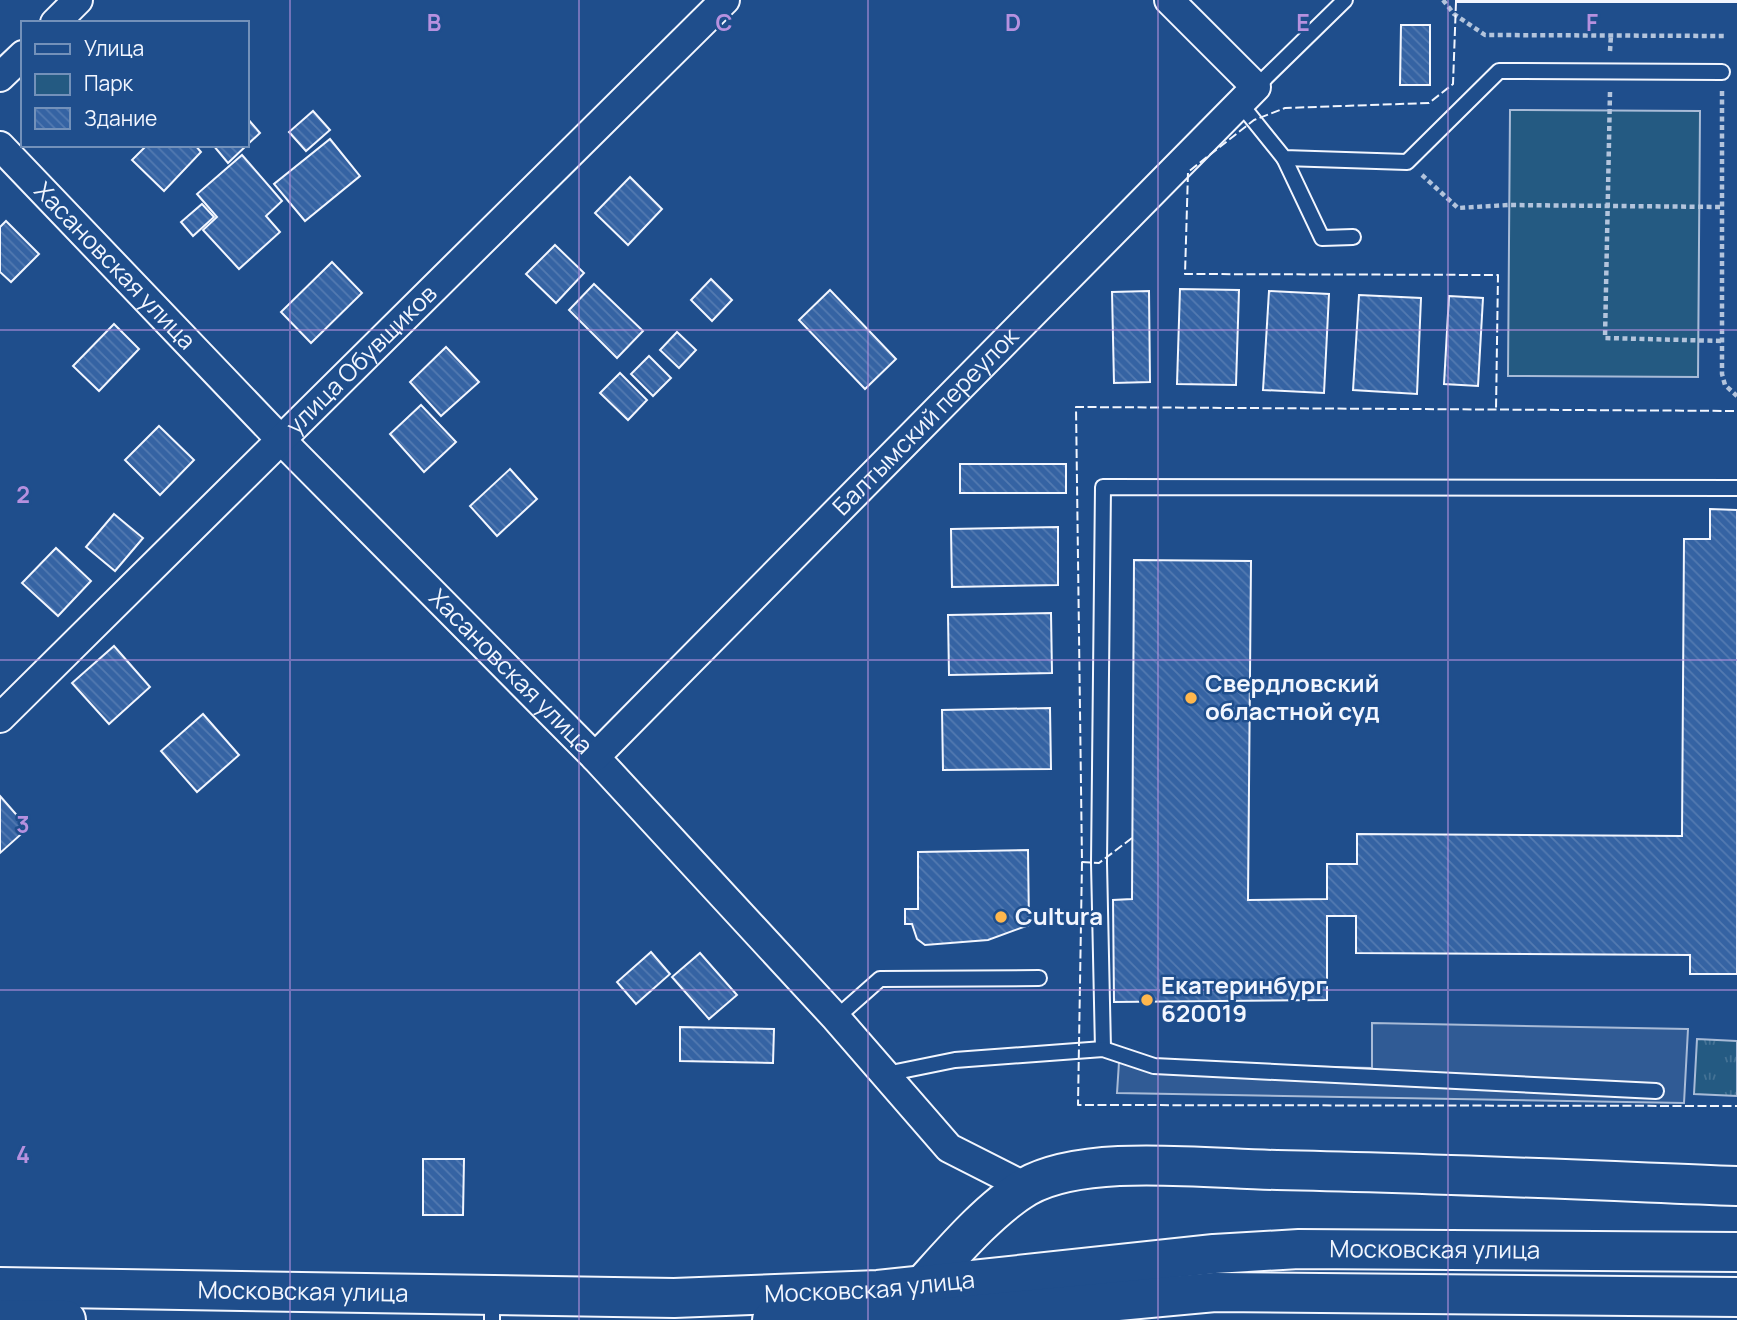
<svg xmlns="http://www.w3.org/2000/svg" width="1737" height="1320" font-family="Manrope,sans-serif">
	<defs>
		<pattern id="grass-tufts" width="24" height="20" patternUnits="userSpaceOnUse" patternTransform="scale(1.75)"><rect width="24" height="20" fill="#245a82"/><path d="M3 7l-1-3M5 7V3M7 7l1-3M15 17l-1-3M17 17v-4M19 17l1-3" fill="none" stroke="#447295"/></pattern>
		<pattern id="building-back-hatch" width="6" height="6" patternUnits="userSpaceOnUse" patternTransform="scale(1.75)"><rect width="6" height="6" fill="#3563a3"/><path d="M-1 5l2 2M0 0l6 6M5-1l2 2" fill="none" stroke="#537ab1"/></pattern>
	</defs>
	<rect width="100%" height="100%" fill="#1f4e8c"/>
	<path fill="url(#grass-tufts)" stroke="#a8bbd7" stroke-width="2" d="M 1697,1039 L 1737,1041 L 1737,1096 L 1694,1094 Z"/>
	<path fill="#245a82" stroke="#a8bbd7" stroke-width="2" d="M 1510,110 L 1700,111 L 1698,377 L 1508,376 Z"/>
	<path fill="#305b95" stroke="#a8bbd7" stroke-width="2" d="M 1372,1023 L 1688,1029 L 1684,1103 L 1117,1093 L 1119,1062 L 1372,1068 Z"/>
	<g fill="url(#building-back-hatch)" stroke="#f2f6ff" stroke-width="2">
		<rect x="1456" y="0" width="281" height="2"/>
		<path d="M 1401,25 L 1430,25 L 1430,85 L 1400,85 Z"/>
		<path d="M 313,111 L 330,130 L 306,151 L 289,132 Z"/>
		<path d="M 247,118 L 260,133 L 247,145 Z"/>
		<path d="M 330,139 L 360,176 L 305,221 L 274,184 Z"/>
		<path d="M 147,145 L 195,145 L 201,152 L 164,191 L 132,160 Z"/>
		<path d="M 213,145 L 247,145 L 228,163 Z"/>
		<path d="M 242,155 L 282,201 L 266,216 L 280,232 L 239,269 L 203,230 L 217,217 L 197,194 Z"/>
		<path d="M 630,177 L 662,209 L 628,245 L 595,213 Z"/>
		<path d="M 202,204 L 214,217 L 193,236 L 181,222 Z"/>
		<path d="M 6,221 L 39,254 L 11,282 L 0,272 L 0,227 Z"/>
		<path d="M 555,245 L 584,273 L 556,303 L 526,274 Z"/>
		<path d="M 332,262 L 362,293 L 311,343 L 281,312 Z"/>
		<path d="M 711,279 L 732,300 L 712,321 L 691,300 Z"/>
		<path d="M 594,284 L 643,331 L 617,358 L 569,310 Z"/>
		<path d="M 1180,289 L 1239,290 L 1236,385 L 1177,384 Z"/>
		<path d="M 830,290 L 896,359 L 865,389 L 799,320 Z"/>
		<path d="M 1149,291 L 1150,382 L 1114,383 L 1112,292 Z"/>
		<path d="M 1269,291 L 1329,294 L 1324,393 L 1263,390 Z"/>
		<path d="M 1359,295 L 1421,298 L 1417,394 L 1353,390 Z"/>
		<path d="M 1449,296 L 1483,298 L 1478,386 L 1444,384 Z"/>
		<path d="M 114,324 L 139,349 L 99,391 L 73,366 Z"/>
		<path d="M 677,332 L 696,350 L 679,368 L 660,350 Z"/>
		<path d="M 446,347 L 479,382 L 441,416 L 410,382 Z"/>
		<path d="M 649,356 L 671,378 L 653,396 L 631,374 Z"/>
		<path d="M 620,373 L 647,400 L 628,420 L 600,393 Z"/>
		<path d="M 421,405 L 456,442 L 424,472 L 390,434 Z"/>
		<path d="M 159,426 L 194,460 L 160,495 L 125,460 Z"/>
		<rect x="960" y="464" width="106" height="29"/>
		<path d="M 510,469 L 537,499 L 497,536 L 470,506 Z"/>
		<path d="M 1710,509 L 1737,510 L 1737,974 L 1690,974 L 1690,955 L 1356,953 L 1356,916 L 1327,916 L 1327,1000 L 1114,1002 L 1113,900 L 1132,899 L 1134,560 L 1251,561 L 1248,900 L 1327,899 L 1327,864 L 1357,864 L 1357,834 L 1682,836 L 1684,539 L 1710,539 Z"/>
		<path d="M 114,514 L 143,538 L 115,571 L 86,547 Z"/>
		<path d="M 1058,527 L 1058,585 L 952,587 L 951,529 Z"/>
		<path d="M 56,548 L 91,581 L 58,616 L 22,583 Z"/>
		<path d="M 1051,613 L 1052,673 L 949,675 L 948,615 Z"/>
		<path d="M 114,646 L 150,687 L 109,724 L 72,683 Z"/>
		<path d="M 1050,708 L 1051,769 L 943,770 L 942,710 Z"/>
		<path d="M 203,714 L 239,755 L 197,792 L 161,751 Z"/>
		<path d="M 0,796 L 28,828 L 0,853 Z"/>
		<path d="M 1028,850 L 1029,925 L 988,940 L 925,945 L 917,939 L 912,924 L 905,924 L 905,909 L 918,909 L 918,852 Z"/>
		<path d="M 651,952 L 670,974 L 636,1004 L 617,982 Z"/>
		<path d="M 700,953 L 737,995 L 709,1019 L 672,977 Z"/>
		<path d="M 680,1027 L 774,1029 L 773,1063 L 680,1061 Z"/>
		<path d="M 423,1159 L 464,1159 L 463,1215 L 423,1215 Z"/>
	</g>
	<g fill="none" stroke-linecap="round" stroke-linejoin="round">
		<defs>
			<g id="lane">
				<path d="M 1256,87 L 1345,0"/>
				<path d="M 1239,102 L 1284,158 L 1407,162 L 1499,71 L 1722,72"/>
				<path d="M 1284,158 L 1322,238 L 1353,237"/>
				<path d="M 836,1018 L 880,979 L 1039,978"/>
				<path d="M 1103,1049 L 1099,863 L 1103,487 L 1737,488"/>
				<path d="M 886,1074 L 955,1060 L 1103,1049 L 1154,1066 L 1656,1091"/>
				<path d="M 492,1297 L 492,1320"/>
			</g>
			<g id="street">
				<path d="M 55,23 L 78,0"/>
				<path d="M 0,77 L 23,55"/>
				<path id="s1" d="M 0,146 L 282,441 L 595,757 L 836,1018 L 949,1148 L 1026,1187"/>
				<path id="s2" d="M 0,718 L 725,0"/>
				<path id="s3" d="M 595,757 L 1256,87 L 1169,0"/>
			</g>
			<g id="primary">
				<path d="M 922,1286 C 951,1254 989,1209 1026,1187 C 1085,1153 1208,1169 1277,1170 C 1430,1173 1584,1180 1737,1186"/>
				<path id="s4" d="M 0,1287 L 674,1298 L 878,1290 L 1214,1254 L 1299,1249 L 1737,1252"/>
				<path d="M 0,1319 L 66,1320"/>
				<path d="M 772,1320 L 947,1317 L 1215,1292 L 1737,1297"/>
			</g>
		</defs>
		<use href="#lane" stroke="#f2f6ff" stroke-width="18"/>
		<use href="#street" stroke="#f2f6ff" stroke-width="32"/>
		<use href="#primary" stroke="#f2f6ff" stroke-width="42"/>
		<g stroke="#b3c4dc" stroke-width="4.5" stroke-dasharray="5 3.5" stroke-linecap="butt">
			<path d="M 1443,0 L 1454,14 L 1485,35 L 1725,36"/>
			<path d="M 1610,51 L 1611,35"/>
			<path d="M 1722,91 L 1722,374 L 1725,385 L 1737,396"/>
			<path d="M 1610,92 L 1605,338 L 1723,341"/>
			<path d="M 1422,175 L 1458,208 L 1509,205 L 1723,207"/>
		</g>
		<use href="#lane" stroke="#1f4e8c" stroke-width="14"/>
		<use href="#street" stroke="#1f4e8c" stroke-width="28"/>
		<use href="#primary" stroke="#1f4e8c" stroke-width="38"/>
		<g stroke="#f2f6ff" stroke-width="2" stroke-dasharray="9 3.5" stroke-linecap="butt">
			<path d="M 1456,2 L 1453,84 L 1429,103 L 1285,108 L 1254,120 L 1188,172 L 1185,274 L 1498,275 L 1496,410"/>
			<path d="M 1132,838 L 1099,863 L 1082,862 L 1076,407 L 1737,411"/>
			<path d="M 1082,862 L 1078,1105 L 1737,1106"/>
		</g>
	</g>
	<path fill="none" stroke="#b691df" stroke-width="2" stroke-opacity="0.55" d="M 290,0 L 290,1320M 579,0 L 579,1320M 868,0 L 868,1320M 1158,0 L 1158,1320M 1448,0 L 1448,1320M 0,330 L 1737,330M 0,660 L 1737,660M 0,990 L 1737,990"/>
	<g fill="#ffb74d" stroke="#1f4e8c" stroke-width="2.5">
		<circle cx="1191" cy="698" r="7"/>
		<circle cx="1001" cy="917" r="7"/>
		<circle cx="1147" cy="1000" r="7"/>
	</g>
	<g text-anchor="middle" stroke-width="5" stroke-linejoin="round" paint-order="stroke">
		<g font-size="24" fill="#f2f6ff" stroke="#1f4e8c">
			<text dy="8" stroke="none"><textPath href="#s1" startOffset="166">Хасановская улица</textPath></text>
			<text dy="8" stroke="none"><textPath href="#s2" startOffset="509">улица Обувщиков</textPath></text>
			<text dy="8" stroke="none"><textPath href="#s3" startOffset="471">Балтымский переулок</textPath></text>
			<text dy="8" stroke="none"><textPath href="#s1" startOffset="733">Хасановская улица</textPath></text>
			<text dy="8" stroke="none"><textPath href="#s4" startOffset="1437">Московская улица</textPath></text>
			<text dy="8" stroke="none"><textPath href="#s4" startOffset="870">Московская улица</textPath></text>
			<text dy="8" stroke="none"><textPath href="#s4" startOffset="303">Московская улица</textPath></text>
		</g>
		<g font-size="24" font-weight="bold" fill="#f2f6ff" stroke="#1f4e8c" text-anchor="start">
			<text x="1205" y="692">Свердловский<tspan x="1205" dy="28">областной суд</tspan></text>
			<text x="1015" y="925">Cultura</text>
			<text x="1161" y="994">Екатеринбург<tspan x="1161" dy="28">620019</tspan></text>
		</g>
	</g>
	<g font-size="23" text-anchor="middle" font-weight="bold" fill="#b691df" stroke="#1f4e8c" stroke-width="5" stroke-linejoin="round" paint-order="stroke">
		<text x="434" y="31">B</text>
		<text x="724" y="31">C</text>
		<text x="1013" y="31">D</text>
		<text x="1303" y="31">E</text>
		<text x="1592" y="31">F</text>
		<text x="23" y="503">2</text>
		<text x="23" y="833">3</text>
		<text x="23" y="1163">4</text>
	</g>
	<rect x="21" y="21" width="228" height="126" fill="#1f4e8c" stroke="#7391ba" stroke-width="2"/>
	<rect x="35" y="44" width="35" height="10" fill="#1f4e8c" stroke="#7391ba" stroke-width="2"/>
	<text x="84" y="56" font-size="21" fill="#f2f6ff">Улица</text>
	<rect x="35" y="74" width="35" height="21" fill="#245a82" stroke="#7391ba" stroke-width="2"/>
	<text x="84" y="91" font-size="21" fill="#f2f6ff">Парк</text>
	<rect x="35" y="108" width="35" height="21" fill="url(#building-back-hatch)" stroke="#7391ba" stroke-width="2"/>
	<text x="84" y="126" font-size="21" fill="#f2f6ff">Здание</text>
</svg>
